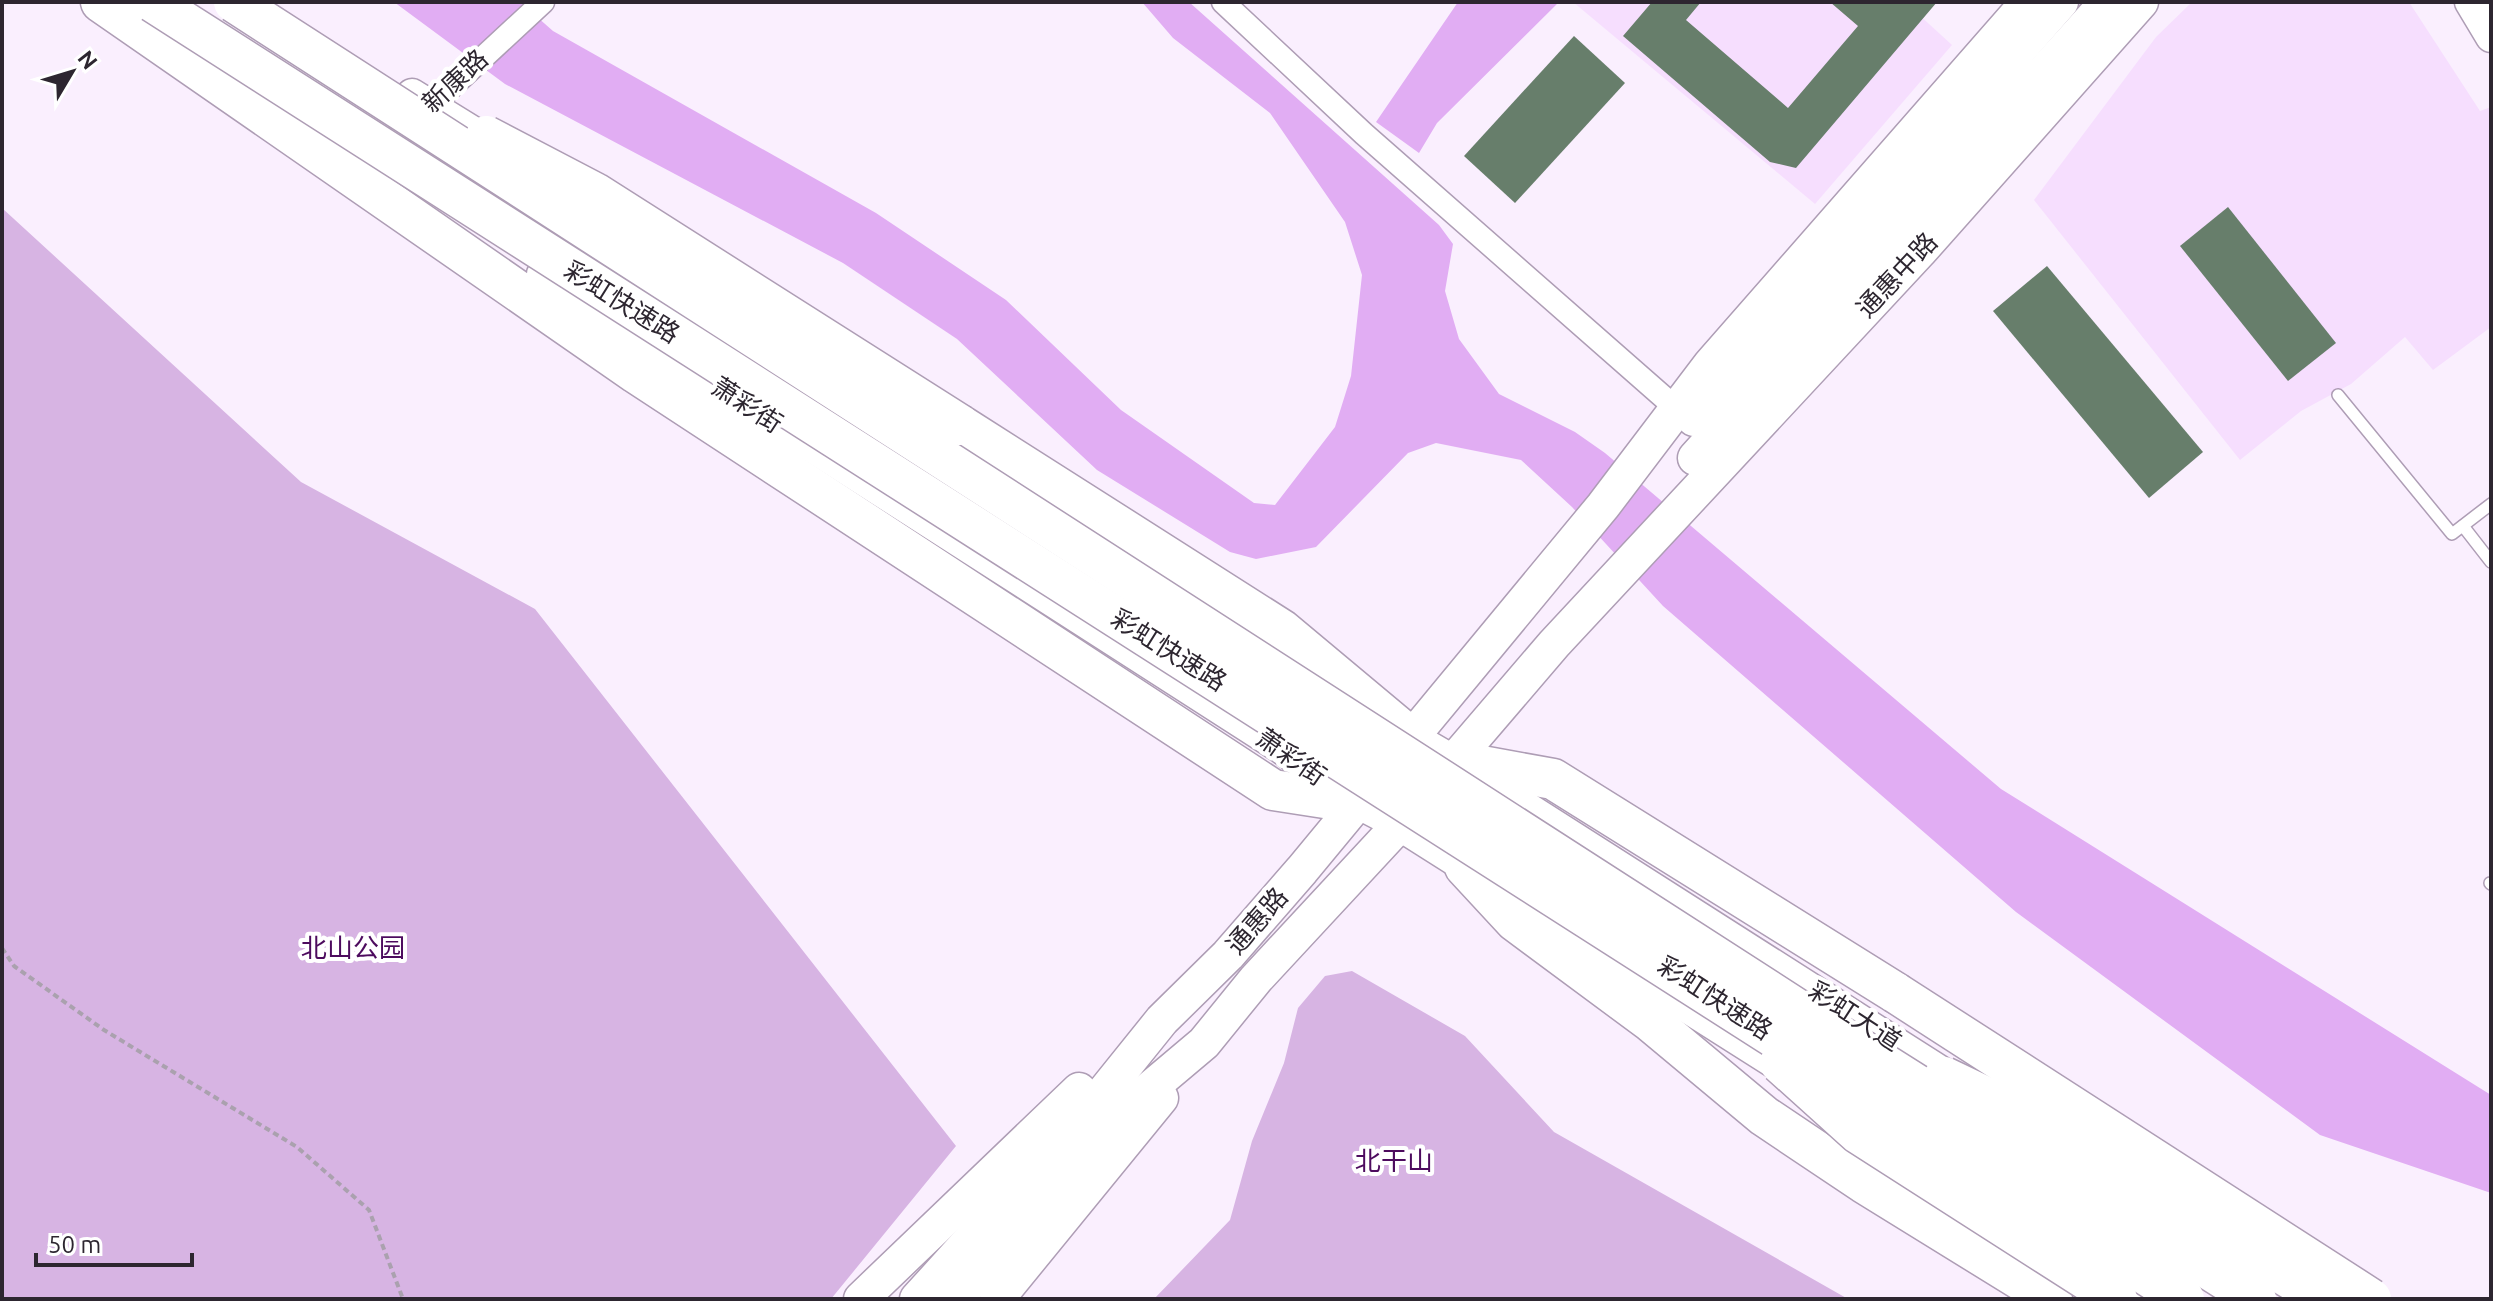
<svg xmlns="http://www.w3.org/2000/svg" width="2493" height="1301" font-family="Ubuntu,'Noto Sans SC',sans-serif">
	<rect width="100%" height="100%" fill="#faeffe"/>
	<g fill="#f6defe">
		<path d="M 1573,2 L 1905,2 L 1952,45 L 1815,204 Z"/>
		<path d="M 2192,2 L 2409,2 L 2480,111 L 2491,107 L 2491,327 L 2433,370 L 2405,337 L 2351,384 L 2301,411 L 2240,460 L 2034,200 L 2156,37 Z"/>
	</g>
	<g fill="#d7b4e3">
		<path d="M 2,208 L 301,482 L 535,609 L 956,1146 L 831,1299 L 2,1299 Z"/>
		<path d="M 1352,971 L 1465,1036 L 1554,1132 L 1848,1299 L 1154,1299 L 1230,1220 L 1252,1141 L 1284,1063 L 1298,1008 L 1325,976 Z"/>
	</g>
	<g fill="#e1adf3">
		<path d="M 394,2 L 520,2 L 553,31 L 876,213 L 1006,300 L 1121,410 L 1254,503 L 1275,505 L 1335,427 L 1351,376 L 1362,275 L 1345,222 L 1270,113 L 1173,38 L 1142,2 L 1189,2 L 1439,225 L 1453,244 L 1445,291 L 1459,339 L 1499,394 L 1575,432 L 1605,453 L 2001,789 L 2491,1095 L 2491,1193 L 2320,1135 L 2016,912 L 1663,606 L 1572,507 L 1521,460 L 1436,443 L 1408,453 L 1316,547 L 1256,559 L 1230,552 L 1097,470 L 957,339 L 843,263 L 505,84 Z"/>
		<path d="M 1458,2 L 1559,2 L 1437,123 L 1419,153 L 1376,122 Z"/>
	</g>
	<g fill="#677e6b">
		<path d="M 1652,2 L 1701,2 L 1686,20 L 1788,108 L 1858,26 L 1830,2 L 1937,2 L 1796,168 L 1770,162 L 1623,36 Z"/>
		<path d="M 1574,36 L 1625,83 L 1515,203 L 1464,156 Z"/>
		<path d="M 2228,207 L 2336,343 L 2288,381 L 2180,246 Z"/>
		<path d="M 2047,266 L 2203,452 L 2149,498 L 1993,311 Z"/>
	</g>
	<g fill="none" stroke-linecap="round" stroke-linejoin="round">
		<defs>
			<g id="lane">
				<path d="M 2338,395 L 2452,534 L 2491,504"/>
				<path d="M 2463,526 L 2491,562"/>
				<path d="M 2490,883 L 2491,884"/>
			</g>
			<g id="street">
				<path d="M 1223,2 L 1364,134 L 1677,409"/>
				<path d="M 377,156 L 543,2"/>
			</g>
			<g id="secondary">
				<path d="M 2470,2 L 2491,37"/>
				<path d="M 412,94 L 501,149"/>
				<path d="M 542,274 L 1278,746 L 1357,803 L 1399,825 L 1795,1076"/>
				<path d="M 1394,726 L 1454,761 L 1962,1085"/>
				<path d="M 2102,1272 L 2145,1299"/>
			</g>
			<g id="primary">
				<path d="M 1694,419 L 2061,2"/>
				<path d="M 1695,458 L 2107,2"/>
				<path d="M 861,1299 L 1079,1090"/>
				<path d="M 917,1299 L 1100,1097 L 1162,1020 L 1228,955 L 1302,870 L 1603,506 L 1710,365 L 2028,2"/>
				<path d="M 956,1299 L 1115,1118 L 1204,1043 L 1256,979 L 1399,825 L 1554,644 L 1920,251 L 2141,2"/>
				<path d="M 997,1299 L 1161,1098"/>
			</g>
			<g id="highway">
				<path d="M 101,2 L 636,373 L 1273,790 L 1357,803"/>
				<path d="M 960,425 L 1282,630 L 1410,737"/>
				<path d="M 1454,761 L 1553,779 L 1896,993"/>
				<path d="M 1465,867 L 1515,921 L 1650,1021 L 1764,1116 L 1864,1183 L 2052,1299"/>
			</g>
		</defs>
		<use href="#lane" stroke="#ae9db5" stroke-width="14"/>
		<use href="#street" stroke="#ae9db5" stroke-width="25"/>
		<use href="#secondary" stroke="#ae9db5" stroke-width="33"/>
		<use href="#primary" stroke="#ae9db5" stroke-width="37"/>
		<use href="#highway" stroke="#ae9db5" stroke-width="43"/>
		<path stroke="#aaa1ae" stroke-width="4" stroke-dasharray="6 4" stroke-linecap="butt" d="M 2,948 L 14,966 L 104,1030 L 297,1147 L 369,1210 L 403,1299"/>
		<use href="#lane" stroke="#fff" stroke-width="11"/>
		<use href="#street" stroke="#fff" stroke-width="22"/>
		<use href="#secondary" stroke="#fff" stroke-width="30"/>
		<use href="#primary" stroke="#fff" stroke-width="34"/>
		<use href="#highway" stroke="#fff" stroke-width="40"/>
		<defs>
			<g id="highway-bridge">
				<path d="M 153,2 L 2184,1299"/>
				<path d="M 234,2 L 1800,1011 L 2256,1299"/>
				<path d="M 486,136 L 595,193 L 960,425"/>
				<path d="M 1896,993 L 2371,1299"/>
				<path d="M 1780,1063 L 1859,1134 L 2117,1299"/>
				<path d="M 1944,1077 L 2011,1109 L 2324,1299"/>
			</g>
		</defs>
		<use href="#highway-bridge" stroke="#ae9db5" stroke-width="43" stroke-linecap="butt"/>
		<use href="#highway-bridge" stroke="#fff" stroke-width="40"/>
	</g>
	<g text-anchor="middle" stroke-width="8" stroke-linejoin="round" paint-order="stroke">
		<g font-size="26" fill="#2d2630" stroke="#fff">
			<text transform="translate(455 81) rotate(-43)" y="9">新康路</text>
			<text transform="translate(1897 275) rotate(-47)" y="9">通惠中路</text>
			<text transform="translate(622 302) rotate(32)" y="9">彩虹快速路</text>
			<text transform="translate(747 405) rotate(33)" y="9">萧彩街</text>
			<text transform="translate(1169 650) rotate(32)" y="9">彩虹快速路</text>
			<text transform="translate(1291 757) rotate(35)" y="9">萧彩街</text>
			<text transform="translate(1257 921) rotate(-49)" y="9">通惠路</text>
			<text transform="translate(1715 998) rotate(33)" y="9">彩虹快速路</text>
			<text transform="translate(1855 1016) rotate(33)" y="9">彩虹大道</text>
		</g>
		<g font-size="26" fill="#4d0b5e" stroke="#fff">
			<text x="353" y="957">北山公园</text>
			<text x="1394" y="1170">北干山</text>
		</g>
	</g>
	<rect width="2493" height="1301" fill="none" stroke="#2d2630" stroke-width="8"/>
	<g transform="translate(72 72) rotate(52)" stroke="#ffffff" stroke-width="6" paint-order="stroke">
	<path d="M0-6L14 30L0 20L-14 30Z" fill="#2d2630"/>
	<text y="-12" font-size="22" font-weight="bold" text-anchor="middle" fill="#2d2630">N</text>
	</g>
	<path d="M36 1253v12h156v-12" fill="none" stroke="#2d2630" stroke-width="4"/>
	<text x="48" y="1253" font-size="24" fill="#2d2630" stroke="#ffffff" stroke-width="6" paint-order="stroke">50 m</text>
</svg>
